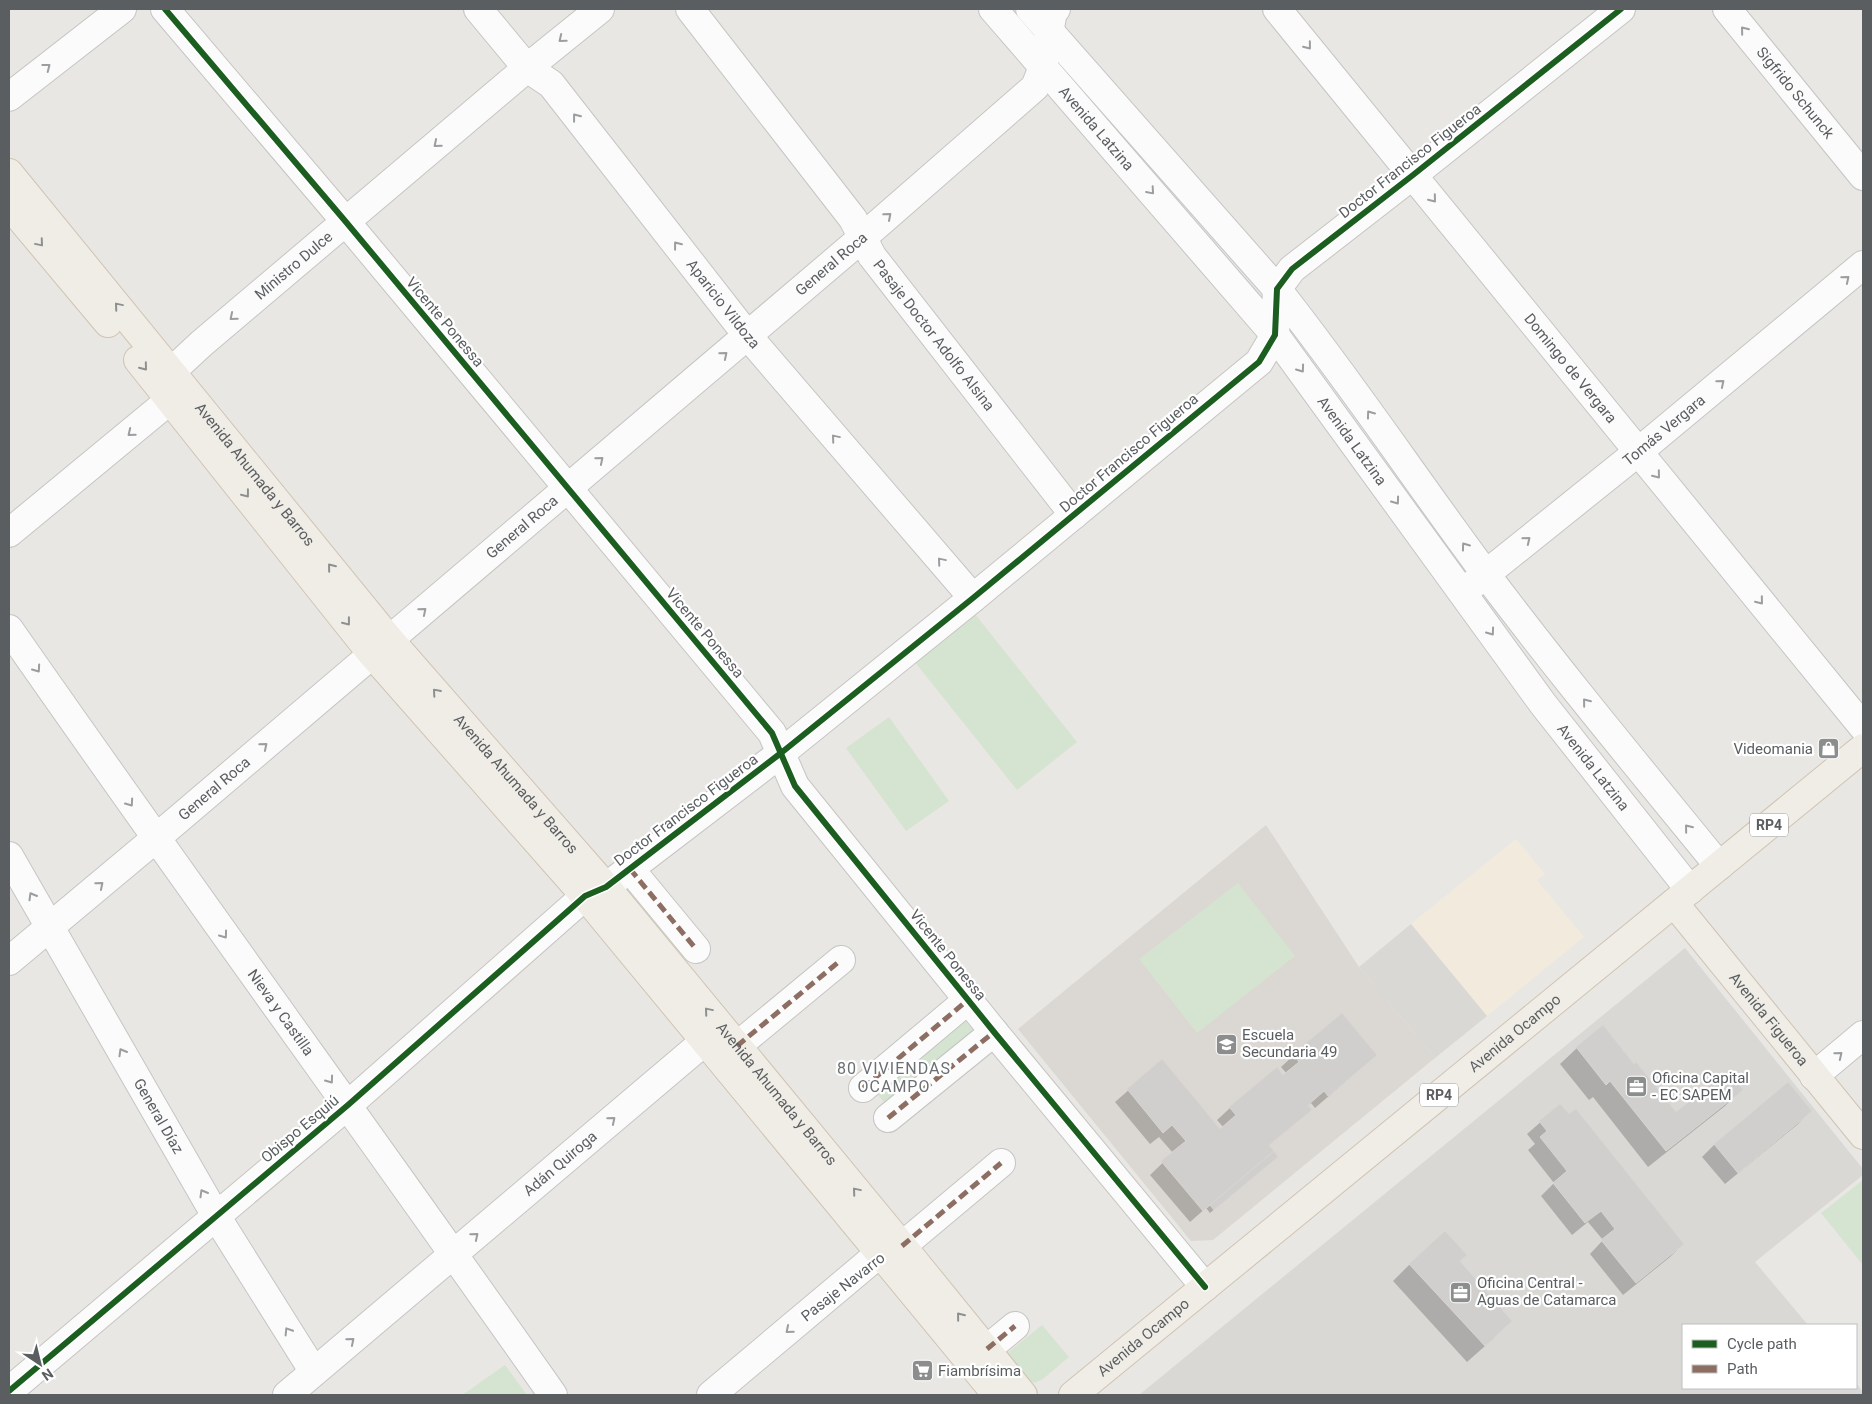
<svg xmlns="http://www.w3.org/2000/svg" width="1872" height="1404" font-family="Roboto,sans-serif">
	<rect width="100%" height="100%" fill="#e9e7e3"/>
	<path fill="#f2ebdd" d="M 1516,839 L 1545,874 L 1537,880 L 1584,937 L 1487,1016 L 1411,924 Z"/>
	<g fill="#dad8d5">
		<path d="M 1411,924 L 1487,1016 L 1435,1058 L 1359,967 Z"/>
		<path d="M 1685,948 L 1863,1169 L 1863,1175 L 1755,1262 L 1808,1325 L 1683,1325 L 1683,1388 L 1856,1388 L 1856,1383 L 1863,1392 L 1863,1395 L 1139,1395 Z"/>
	</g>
	<path fill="#dbd7d3" d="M 1266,825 L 1359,967 L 1435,1058 L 1213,1240 L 1191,1241 L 1018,1029 Z"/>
	<g fill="#d5e4d0">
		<path d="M 975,614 L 1077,742 L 1017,790 L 914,661 Z"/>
		<path d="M 889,717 L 949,801 L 906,831 L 846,748 Z"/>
		<path d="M 1238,883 L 1295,956 L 1197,1033 L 1139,959 Z"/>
		<path d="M 962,1017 L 976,1034 L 889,1108 L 874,1090 Z"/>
		<path d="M 1863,1180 L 1863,1265 L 1821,1213 Z"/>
		<path d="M 1042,1325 L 1069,1357 L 1043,1379 L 1035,1383 L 1026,1380 L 1005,1355 Z"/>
		<path d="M 505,1365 L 527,1395 L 462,1395 Z"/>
	</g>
	<g fill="#0003">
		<path d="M 1577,1048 L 1634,1066 L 1675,1113 L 1741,1090 L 1725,1106 L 1648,1167 L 1593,1097 L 1589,1100 L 1560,1064 Z"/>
		<path d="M 1294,1055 L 1376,1055 L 1315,1108 L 1311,1103 L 1307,1106 L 1310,1110 L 1268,1146 L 1273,1160 L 1210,1213 L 1206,1208 L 1190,1222 L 1150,1175 L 1173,1153 L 1159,1137 L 1150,1144 L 1115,1102 L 1162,1061 L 1219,1131 L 1223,1127 L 1217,1120 L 1230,1108 L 1287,1074 L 1281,1067 Z"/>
		<path d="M 1788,1084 L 1810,1111 L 1798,1124 L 1725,1184 L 1702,1157 L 1714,1145 Z"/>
		<path d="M 1560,1105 L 1683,1244 L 1670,1257 L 1623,1295 L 1590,1254 L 1603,1240 L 1588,1222 L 1572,1235 L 1541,1196 L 1554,1183 L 1528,1150 L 1535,1144 L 1527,1134 Z"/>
		<path d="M 1458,1261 L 1494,1338 L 1467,1362 L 1393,1281 L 1410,1264 Z"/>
	</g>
	<g fill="#d1cfcd" stroke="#d8d6d2">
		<path d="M 1342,1013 L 1377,1055 L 1328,1096 L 1324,1091 L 1308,1105 L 1312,1110 L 1269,1145 L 1274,1151 L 1203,1211 L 1161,1161 L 1186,1141 L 1172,1125 L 1163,1133 L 1127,1089 L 1162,1059 L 1220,1129 L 1236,1115 L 1229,1107 L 1277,1067 L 1283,1075 L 1299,1062 L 1293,1054 Z"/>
		<path d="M 1603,1025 L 1634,1064 L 1636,1062 L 1676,1112 L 1728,1071 L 1743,1090 L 1666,1151 L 1610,1081 L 1606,1085 L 1576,1047 Z"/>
		<path d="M 1788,1082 L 1812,1111 L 1738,1173 L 1714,1144 Z"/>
		<path d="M 1560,1104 L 1569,1114 L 1576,1109 L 1684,1244 L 1636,1283 L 1601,1240 L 1615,1229 L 1601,1211 L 1585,1223 L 1553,1183 L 1567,1171 L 1540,1137 L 1547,1131 L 1539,1121 Z"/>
		<path d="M 1274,1151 L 1278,1157 L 1214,1210 L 1210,1205 Z"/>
		<path d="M 1445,1231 L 1467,1255 L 1460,1261 L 1512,1321 L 1485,1346 L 1409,1264 Z"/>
	</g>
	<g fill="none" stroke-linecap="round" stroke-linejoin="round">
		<defs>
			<g id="minor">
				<path d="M 165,9 L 346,222 L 772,733 L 795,786 L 994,1032 L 1205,1287"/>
				<path id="s1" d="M 478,9 L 527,68 L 551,84 L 747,335 L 973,598"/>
				<path id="s2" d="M 690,9 L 853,219 L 872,256 L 1074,515"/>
				<path id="s3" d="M 993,9 L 1275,335 L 1543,704 L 1690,890"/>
				<path d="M 1030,9 L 1277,289 C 1350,381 1415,479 1485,573 C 1560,673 1640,769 1719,866"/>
				<path id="s4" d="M 1277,9 L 1863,727"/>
				<path id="s5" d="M 1727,9 L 1863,176"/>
				<path d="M 9,97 L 122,9"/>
				<path id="s6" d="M 9,533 L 170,400 L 172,371 L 201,344 L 527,68 L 600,9"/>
				<path id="s7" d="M 1471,586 L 1638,452 L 1863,265"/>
				<path id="s8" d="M 9,629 C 188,886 373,1139 553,1395"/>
				<path id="s9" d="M 9,856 L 216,1216 L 314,1372"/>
				<path d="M 630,869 L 696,949"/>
				<path id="s10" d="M 9,961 L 155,839 L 862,238 L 1035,87 L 1043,67 L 1053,11 L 1056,9"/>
				<path d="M 1814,1076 L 1863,1035"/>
				<path d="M 863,1088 L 969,999"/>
				<path d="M 888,1118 L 994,1032"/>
				<path d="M 987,1349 L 1015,1326"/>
				<path d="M 9,1391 L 348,1105 L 585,896 L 606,887 L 781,753 L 973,598 L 1259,362 L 1275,335 L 1277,289 L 1292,269 L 1413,175 L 1621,9"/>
				<path id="s11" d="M 287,1395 L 705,1041 L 737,1046 L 841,960"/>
				<path d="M 711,1395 L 880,1253 L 902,1246 L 1001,1163"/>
			</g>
			<g id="major">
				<path id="s12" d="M 9,173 L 389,639 L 606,887 L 902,1246 L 1023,1395"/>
				<path d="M 9,205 L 108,323"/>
				<path d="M 138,360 L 372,654 L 585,896 L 997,1395"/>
				<path id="s13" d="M 1674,903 L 1863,1135"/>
				<path id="s14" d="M 1073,1395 L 1863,748"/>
			</g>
		</defs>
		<use href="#minor" stroke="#c5c5c4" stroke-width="30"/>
		<use href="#major" stroke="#cfc4b3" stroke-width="30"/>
		<use href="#minor" stroke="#fcfbfb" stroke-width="28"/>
		<use href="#major" stroke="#f0ede6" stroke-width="28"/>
		<g stroke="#8d6e63" stroke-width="5" stroke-dasharray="10 5" stroke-linecap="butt">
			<path d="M 630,869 L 696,949"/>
			<path d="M 737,1046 L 841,960"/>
			<path d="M 863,1088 L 969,999"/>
			<path d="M 888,1118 L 994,1032"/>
			<path d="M 902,1246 L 1001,1163"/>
			<path d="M 987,1349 L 1015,1326"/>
		</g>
		<defs>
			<g id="cycleway">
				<path d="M 165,9 L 346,222 L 772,733 L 795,786 L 994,1032 L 1205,1287"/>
				<path d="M 9,1391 L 348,1105 L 585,896 L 606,887 L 781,753 L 973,598 L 1259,362 L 1275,335 L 1277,289 L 1292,269 L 1413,175 L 1621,9"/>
			</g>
		</defs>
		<use href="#cycleway" stroke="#fff" stroke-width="9"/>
		<use href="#cycleway" stroke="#1b5e20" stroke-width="6"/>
	</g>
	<defs><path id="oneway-chevron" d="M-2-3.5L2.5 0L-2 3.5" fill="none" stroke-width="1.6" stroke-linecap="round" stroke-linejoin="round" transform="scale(1.25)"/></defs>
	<g stroke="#9b9d9f">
		<use href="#oneway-chevron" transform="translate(1744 30) rotate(-129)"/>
		<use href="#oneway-chevron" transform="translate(562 39) rotate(141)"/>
		<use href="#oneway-chevron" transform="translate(1308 46) rotate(51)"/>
		<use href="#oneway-chevron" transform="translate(47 67) rotate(-38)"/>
		<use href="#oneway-chevron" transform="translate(576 117) rotate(-128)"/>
		<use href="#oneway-chevron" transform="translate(437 144) rotate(140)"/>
		<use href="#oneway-chevron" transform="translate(1151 191) rotate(49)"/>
		<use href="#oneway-chevron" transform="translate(1433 199) rotate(51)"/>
		<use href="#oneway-chevron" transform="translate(888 216) rotate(-41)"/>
		<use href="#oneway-chevron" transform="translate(677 245) rotate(-128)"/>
		<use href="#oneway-chevron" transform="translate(1846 279) rotate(-40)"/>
		<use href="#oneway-chevron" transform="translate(233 317) rotate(140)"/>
		<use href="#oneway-chevron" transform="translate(724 355) rotate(-40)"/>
		<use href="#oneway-chevron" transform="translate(1301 369) rotate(54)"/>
		<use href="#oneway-chevron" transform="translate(1721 383) rotate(-40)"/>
		<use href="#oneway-chevron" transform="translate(1370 414) rotate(-126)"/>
		<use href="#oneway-chevron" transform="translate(131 433) rotate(141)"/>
		<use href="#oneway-chevron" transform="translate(835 438) rotate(-130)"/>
		<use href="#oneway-chevron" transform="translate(600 460) rotate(-40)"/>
		<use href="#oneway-chevron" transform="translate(1657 475) rotate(51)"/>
		<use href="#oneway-chevron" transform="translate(1396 501) rotate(54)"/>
		<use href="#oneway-chevron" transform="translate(1527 540) rotate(-39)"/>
		<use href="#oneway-chevron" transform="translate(1465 546) rotate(-126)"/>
		<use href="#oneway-chevron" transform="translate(941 561) rotate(-130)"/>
		<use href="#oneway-chevron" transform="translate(1760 601) rotate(51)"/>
		<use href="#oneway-chevron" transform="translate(423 611) rotate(-40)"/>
		<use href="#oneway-chevron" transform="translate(1491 632) rotate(54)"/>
		<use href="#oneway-chevron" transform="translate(37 669) rotate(55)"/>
		<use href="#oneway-chevron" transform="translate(1586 702) rotate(-129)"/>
		<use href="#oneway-chevron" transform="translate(264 746) rotate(-40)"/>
		<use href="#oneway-chevron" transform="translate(130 803) rotate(55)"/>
		<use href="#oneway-chevron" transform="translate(1688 828) rotate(-129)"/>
		<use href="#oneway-chevron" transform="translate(100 885) rotate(-40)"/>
		<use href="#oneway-chevron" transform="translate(32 896) rotate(-120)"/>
		<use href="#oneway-chevron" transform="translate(224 935) rotate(54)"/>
		<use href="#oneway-chevron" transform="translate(122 1052) rotate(-120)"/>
		<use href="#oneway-chevron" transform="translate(1839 1055) rotate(-39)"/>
		<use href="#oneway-chevron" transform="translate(330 1080) rotate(54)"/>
		<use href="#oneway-chevron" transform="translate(612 1120) rotate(-40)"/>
		<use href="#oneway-chevron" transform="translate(203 1193) rotate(-120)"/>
		<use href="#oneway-chevron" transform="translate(475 1236) rotate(-40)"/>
		<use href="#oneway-chevron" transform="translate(789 1330) rotate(140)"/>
		<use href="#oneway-chevron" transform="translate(288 1331) rotate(-122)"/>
		<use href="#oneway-chevron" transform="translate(351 1341) rotate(-40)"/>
	</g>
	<g stroke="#8e9090">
		<use href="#oneway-chevron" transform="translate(40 243) rotate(50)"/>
		<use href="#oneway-chevron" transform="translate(118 306) rotate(-130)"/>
		<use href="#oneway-chevron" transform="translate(144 367) rotate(51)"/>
		<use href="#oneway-chevron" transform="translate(246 494) rotate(52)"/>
		<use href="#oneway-chevron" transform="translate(331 567) rotate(-129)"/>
		<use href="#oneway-chevron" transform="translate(347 622) rotate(52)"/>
		<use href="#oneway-chevron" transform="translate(436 692) rotate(-131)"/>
		<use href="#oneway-chevron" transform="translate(708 1011) rotate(-130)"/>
		<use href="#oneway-chevron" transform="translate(856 1191) rotate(-130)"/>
		<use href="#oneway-chevron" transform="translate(960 1316) rotate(-129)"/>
	</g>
	<defs>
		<symbol id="shop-square" viewBox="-11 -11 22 22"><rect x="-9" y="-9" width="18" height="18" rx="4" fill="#8c8e8e" stroke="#fff"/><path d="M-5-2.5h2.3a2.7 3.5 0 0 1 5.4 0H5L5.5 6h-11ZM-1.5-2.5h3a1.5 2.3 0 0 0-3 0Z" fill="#fff"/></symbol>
		<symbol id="school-square" viewBox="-11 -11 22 22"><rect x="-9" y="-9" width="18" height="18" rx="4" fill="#8c8e8e" stroke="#fff"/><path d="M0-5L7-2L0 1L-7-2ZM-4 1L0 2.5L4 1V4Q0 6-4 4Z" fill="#fff"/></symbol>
		<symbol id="office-square" viewBox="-11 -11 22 22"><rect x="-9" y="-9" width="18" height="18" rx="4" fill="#8c8e8e" stroke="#fff"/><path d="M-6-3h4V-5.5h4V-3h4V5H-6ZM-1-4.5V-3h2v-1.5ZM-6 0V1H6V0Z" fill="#fff"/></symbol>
		<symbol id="supermarket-square" viewBox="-11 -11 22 22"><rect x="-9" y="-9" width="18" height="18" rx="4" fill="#8c8e8e" stroke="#fff"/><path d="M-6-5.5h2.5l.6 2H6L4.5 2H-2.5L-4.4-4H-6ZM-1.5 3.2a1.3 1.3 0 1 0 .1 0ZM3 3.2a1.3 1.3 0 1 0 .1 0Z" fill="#fff"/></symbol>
	</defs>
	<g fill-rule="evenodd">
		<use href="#shop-square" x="1816" y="736" width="25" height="25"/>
		<use href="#school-square" x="1214" y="1032" width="25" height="25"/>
		<use href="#office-square" x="1624" y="1074" width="25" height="25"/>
		<use href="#office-square" x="1448" y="1280" width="25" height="25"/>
		<use href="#supermarket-square" x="910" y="1358" width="25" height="25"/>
	</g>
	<g text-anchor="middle" stroke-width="4.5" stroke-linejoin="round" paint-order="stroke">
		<g fill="#fff" stroke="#8c8e90" stroke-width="1">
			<rect x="1750" y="813.5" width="38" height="23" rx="4"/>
			<rect x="1420" y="1083.5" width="38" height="23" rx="4"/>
		</g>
		<g font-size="14" font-weight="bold" fill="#5a5e61">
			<text x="1769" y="830">RP4</text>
			<text x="1439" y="1100">RP4</text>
		</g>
		<g font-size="15" fill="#5a5e61" stroke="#fff">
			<text dy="5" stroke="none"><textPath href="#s5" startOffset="108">Sigfrido Schunck</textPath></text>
			<text dy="5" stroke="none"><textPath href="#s3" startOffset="158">Avenida Latzina</textPath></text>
			<text transform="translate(1410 161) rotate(-38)" y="5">Doctor Francisco Figueroa</text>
			<text dy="5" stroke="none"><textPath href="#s10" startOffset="1078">General Roca</textPath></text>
			<text dy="5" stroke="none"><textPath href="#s6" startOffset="399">Ministro Dulce</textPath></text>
			<text dy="5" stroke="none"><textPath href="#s1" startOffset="385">Aparicio Vildoza</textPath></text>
			<text transform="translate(445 322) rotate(50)" y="5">Vicente Ponessa</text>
			<text dy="5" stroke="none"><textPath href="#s2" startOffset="408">Pasaje Doctor Adolfo Alsina</textPath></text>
			<text dy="5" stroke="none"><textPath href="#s4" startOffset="464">Domingo de Vergara</textPath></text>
			<text dy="5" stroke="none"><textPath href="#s7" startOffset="248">Tomás Vergara</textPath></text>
			<text dy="5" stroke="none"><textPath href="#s3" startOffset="562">Avenida Latzina</textPath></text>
			<text transform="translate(1129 453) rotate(-40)" y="5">Doctor Francisco Figueroa</text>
			<text dy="5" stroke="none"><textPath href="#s12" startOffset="389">Avenida Ahumada y Barros</textPath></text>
			<text dy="5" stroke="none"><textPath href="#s10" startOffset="672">General Roca</textPath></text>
			<text transform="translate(705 633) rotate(50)" y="5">Vicente Ponessa</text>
			<text dy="5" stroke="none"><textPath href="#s3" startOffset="968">Avenida Latzina</textPath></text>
			<text dy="5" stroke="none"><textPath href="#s12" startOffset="794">Avenida Ahumada y Barros</textPath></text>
			<text dy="5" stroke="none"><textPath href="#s10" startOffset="268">General Roca</textPath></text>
			<text transform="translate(686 810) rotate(-37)" y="5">Doctor Francisco Figueroa</text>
			<text transform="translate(948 955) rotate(51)" y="5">Vicente Ponessa</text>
			<text dy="5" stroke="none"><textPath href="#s8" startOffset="470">Nieva y Castilla</textPath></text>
			<text dy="5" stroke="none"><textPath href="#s13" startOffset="150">Avenida Figueroa</textPath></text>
			<text dy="5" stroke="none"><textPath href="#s14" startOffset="571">Avenida Ocampo</textPath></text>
			<text dy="5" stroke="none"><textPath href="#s12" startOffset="1199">Avenida Ahumada y Barros</textPath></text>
			<text dy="5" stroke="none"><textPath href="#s9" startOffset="300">General Díaz</textPath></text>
			<text transform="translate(300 1129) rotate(-40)" y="5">Obispo Esquiú</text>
			<text dy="5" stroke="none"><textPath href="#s11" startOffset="358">Adán Quiroga</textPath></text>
			<text transform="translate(843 1287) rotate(-38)" y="5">Pasaje Navarro</text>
			<text dy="5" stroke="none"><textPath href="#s14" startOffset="91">Avenida Ocampo</textPath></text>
		</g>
		<g font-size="15" fill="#5a5e61" stroke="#fff" text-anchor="start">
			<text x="1813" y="754" text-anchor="end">Videomania</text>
			<text x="1242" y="1040">Escuela<tspan x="1242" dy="17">Secundaria 49</tspan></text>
			<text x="1652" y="1083">Oficina Capital<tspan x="1652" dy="17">- EC SAPEM</tspan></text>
			<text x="1477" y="1288">Oficina Central -<tspan x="1477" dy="17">Aguas de Catamarca</tspan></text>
			<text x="938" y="1376">Fiambrísima</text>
		</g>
		<g font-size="16" letter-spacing="1" fill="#6b7073" stroke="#fff">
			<text x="894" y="1074">80 VIVIENDAS<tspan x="894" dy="18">OCAMPO</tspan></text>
		</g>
	</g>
	<rect width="1872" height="1404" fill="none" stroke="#5a5e61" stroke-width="20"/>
	<rect x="1682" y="1324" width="175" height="65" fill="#ffffff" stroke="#bdbfc0"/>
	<rect x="1692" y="1340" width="25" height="8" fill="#1b5e20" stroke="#bdbfc0"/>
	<text x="1727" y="1349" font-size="15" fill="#5a5e61">Cycle path</text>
	<rect x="1692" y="1365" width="25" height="8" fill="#8d6e63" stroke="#bdbfc0"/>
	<text x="1727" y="1374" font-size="15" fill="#5a5e61">Path</text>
	<g transform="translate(40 1364) rotate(145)" stroke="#ffffff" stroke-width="4" paint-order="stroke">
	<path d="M0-4L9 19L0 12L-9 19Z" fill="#5a5e61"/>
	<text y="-8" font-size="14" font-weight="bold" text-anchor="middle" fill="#5a5e61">N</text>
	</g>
</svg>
